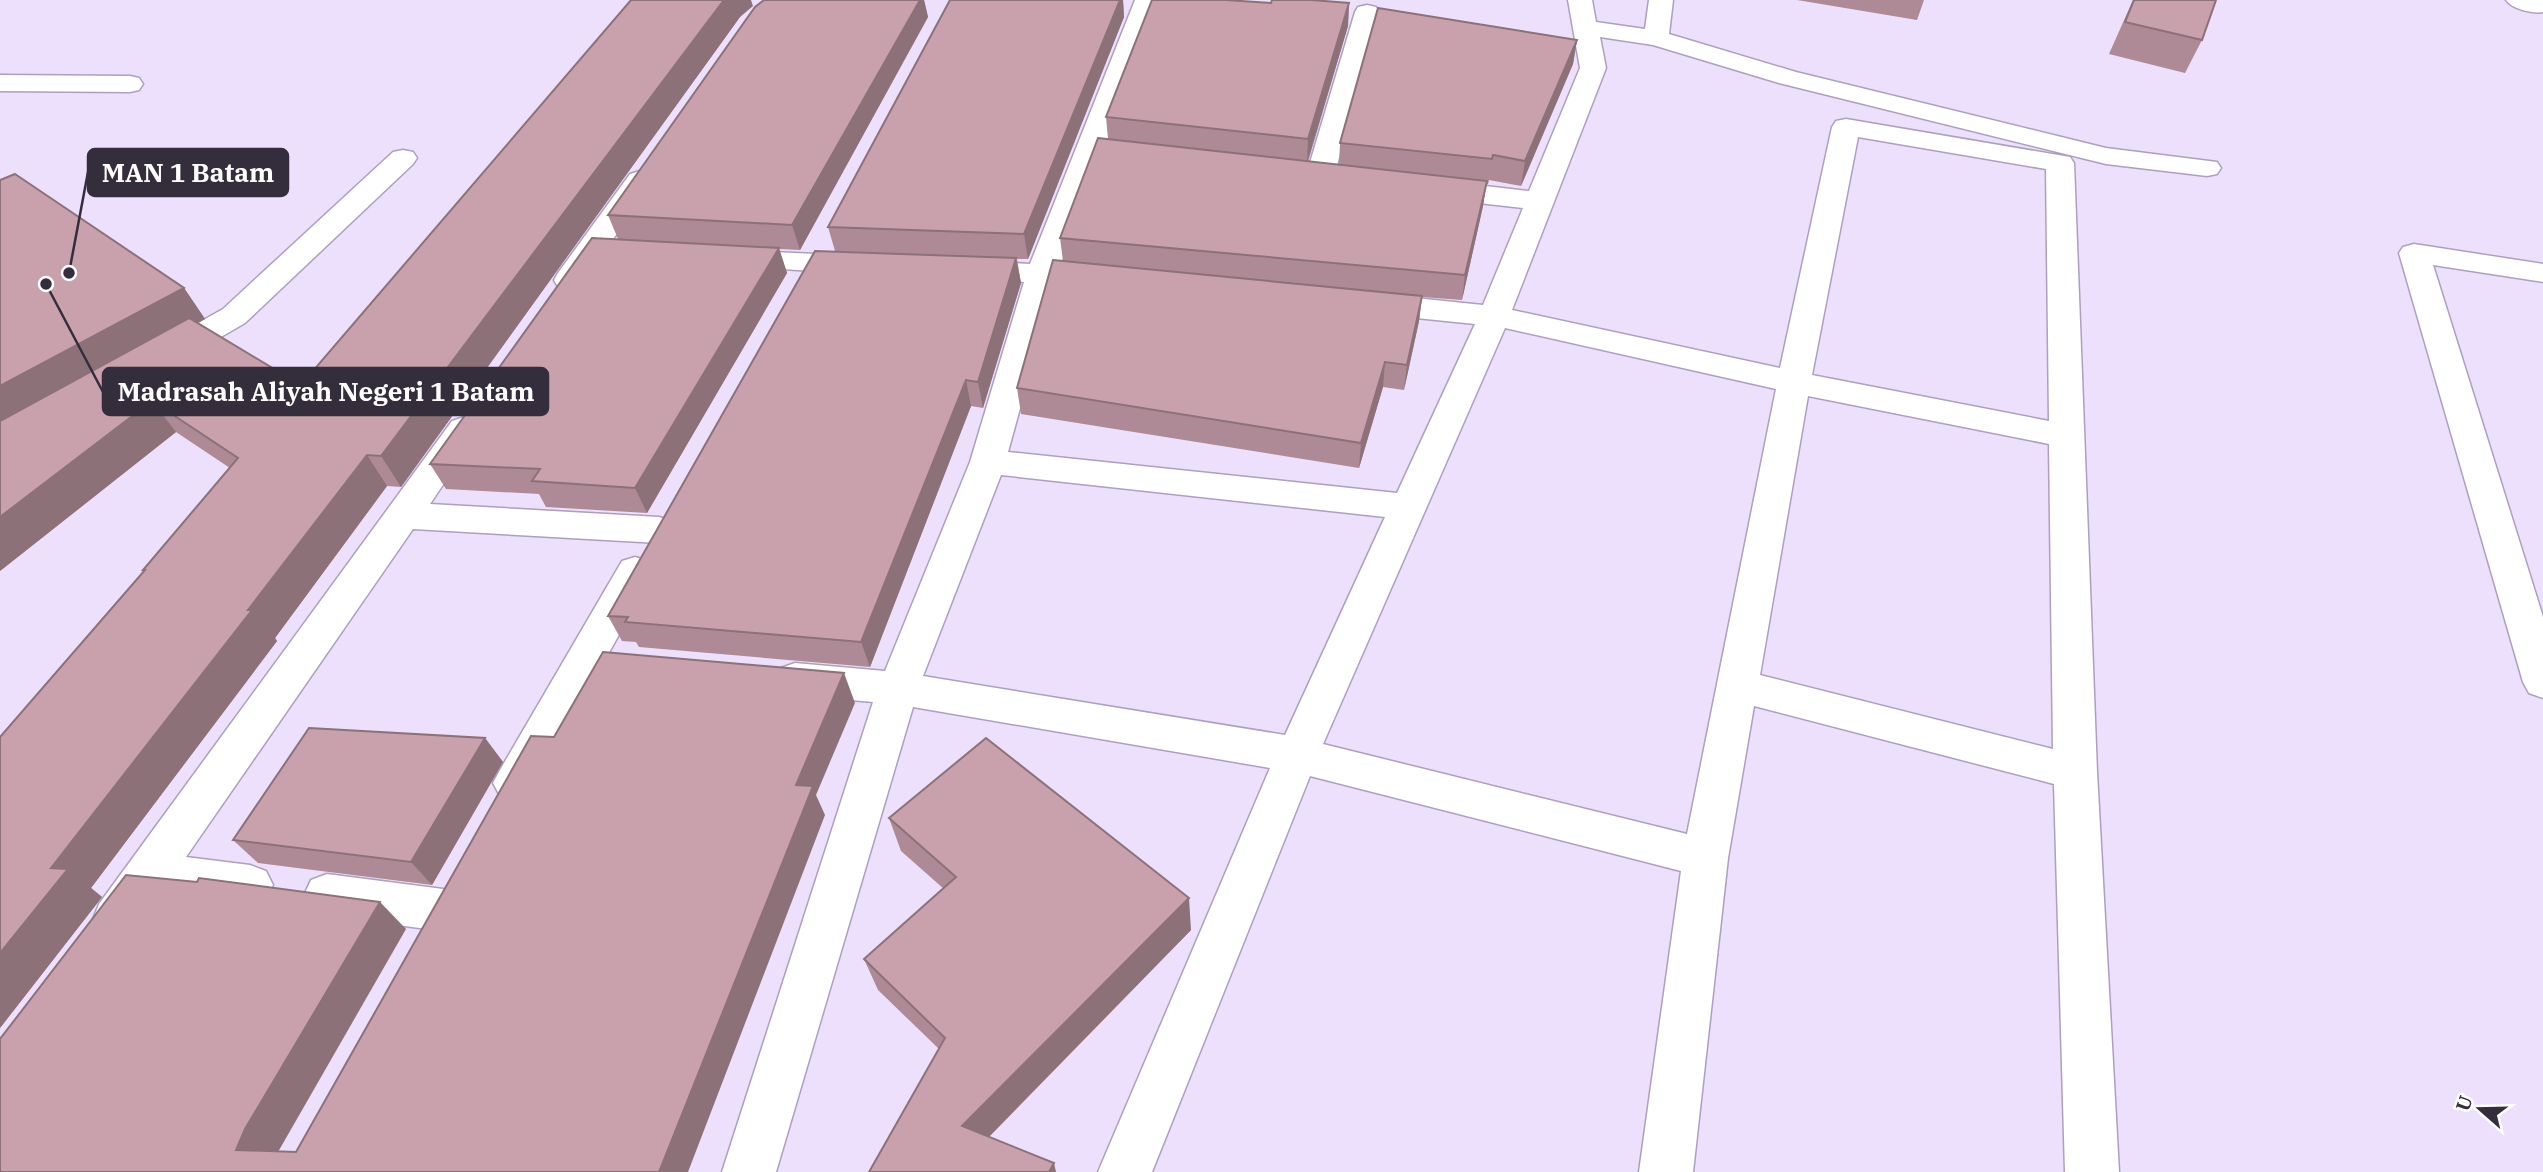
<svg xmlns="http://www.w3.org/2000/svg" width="2543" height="1172" font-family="'IBM Plex Serif',serif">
	<rect width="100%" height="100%" fill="#ece0fc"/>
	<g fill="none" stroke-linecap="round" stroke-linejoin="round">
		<defs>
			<g id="street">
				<path d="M 1135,0 L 1160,0 L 1060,266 L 1112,271 L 1116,278 L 1112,285 L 1101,287 L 1054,284 L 1008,452 L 1397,493 L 1475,324 L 1367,313 L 1356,310 L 1351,303 L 1356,296 L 1367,293 L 1483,305 L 1523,208 L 1434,198 L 1424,195 L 1420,189 L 1424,183 L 1434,180 L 1529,191 L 1580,68 L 1568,0 L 1592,0 L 1596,22 L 1645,29 L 1649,0 L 1673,0 L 1669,34 L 1796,72 L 2106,148 L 2217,162 L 2221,168 L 2217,174 L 2207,176 L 2106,164 L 1779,83 L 1653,45 L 1600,37 L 1606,68 L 1512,310 L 1780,368 L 1832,127 L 1836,121 L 1846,119 L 2070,157 L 2074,163 L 2097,772 L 2119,1172 L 2065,1172 L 2054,784 L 1754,706 L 1728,858 L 1693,1172 L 1639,1172 L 1681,871 L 1310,776 L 1152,1172 L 1098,1172 L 1270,768 L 913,707 L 776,1172 L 722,1172 L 873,702 L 795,695 L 781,690 L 775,679 L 781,668 L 795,663 L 885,671 L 970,462 L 1024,282 L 955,275 L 951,269 L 955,263 L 966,260 L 1030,264 ZM 1858,137 L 2046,169 L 2049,421 L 1812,375 ZM 1505,328 L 1776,389 L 1687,834 L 1323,744 ZM 1808,396 L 2049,444 L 2053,749 L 1760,675 ZM 1001,475 L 1385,517 L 1285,735 L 923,676 Z"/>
				<path d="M 2506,0 L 2543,0 L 2543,12 C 2532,14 2512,9 2506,0 Z"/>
				<path d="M 1367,5 L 1376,7 L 1379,12 L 1334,176 L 1330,182 L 1320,184 L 1310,182 L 1306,176 L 1355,12 L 1358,7 Z"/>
				<path d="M 0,75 L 130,76 L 139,78 L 143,84 L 139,90 L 130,92 L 0,91 Z"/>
				<path d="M 403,150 L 413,152 L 417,158 L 413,164 L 245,323 L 178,362 L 166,365 L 154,362 L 150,355 L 154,348 L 223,309 L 393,152 Z"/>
				<path d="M 640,171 L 650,174 L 654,180 L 580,287 L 569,289 L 558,287 L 554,280 L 558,273 L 630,174 Z"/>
				<path d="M 2414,244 L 2543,264 L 2543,282 L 2433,265 L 2543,617 L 2543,698 L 2529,693 L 2523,682 L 2399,253 L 2403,247 Z"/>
				<path d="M 732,250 L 860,256 L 871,259 L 875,265 L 871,271 L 860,274 L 721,265 L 717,259 L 721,253 Z"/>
				<path d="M 464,417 L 476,421 L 481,429 L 430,504 L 659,517 L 672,521 L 678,530 L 672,539 L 659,543 L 413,529 L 186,857 L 250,865 L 266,871 L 273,885 L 266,899 L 250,905 L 160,894 L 133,934 L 116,940 L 99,934 L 93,919 L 99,904 L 452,421 Z"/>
				<path d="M 635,557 L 648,561 L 654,571 L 530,796 L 515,801 L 500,796 L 493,783 L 500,770 L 622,561 Z"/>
				<path d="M 327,874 L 443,889 L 459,895 L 466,910 L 459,925 L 443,931 L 327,916 L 311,910 L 304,895 L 311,880 Z"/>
			</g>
		</defs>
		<use href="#street" stroke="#ad9fc0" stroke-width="3"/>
		<use href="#street" fill="#fff" fill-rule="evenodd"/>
	</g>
	<g fill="#ad8a95">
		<path d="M 764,0 L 924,0 L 928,17 L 800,250 L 779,249 L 787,273 L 647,513 L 546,507 L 539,494 L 446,489 L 430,464 L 618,239 L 608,215 Z"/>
		<path d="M 950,0 L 1123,0 L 1124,17 L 1028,259 L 1017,259 L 1021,283 L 983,408 L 971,406 L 870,667 L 639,647 L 636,642 L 622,641 L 608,616 L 835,251 L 828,227 Z"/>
		<path d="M 1797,0 L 1924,0 L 1917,20 Z"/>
		<path d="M 2133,0 L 2216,0 L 2202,40 L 2185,73 L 2109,54 Z"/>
		<path d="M 1271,3 L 1349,3 L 1348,26 L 1308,162 L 1339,165 L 1340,143 L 1577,40 L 1573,64 L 1521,186 L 1489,180 L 1488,184 L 1486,184 L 1483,206 L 1462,300 L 1422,297 L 1419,321 L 1404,390 L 1383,387 L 1359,468 L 1021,414 L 1017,388 L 1063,261 L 1060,238 L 1108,139 L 1106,117 Z"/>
		<path d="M 753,6 L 740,17 L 401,487 L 387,486 L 275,638 L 277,641 L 91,888 L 102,897 L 0,1028 L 0,737 L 144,571 L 143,570 L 230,468 L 176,432 L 0,571 L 184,288 L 205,319 L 198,323 L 301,385 Z"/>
		<path d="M 485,738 L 503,762 L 432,885 L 258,863 L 233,840 Z"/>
		<path d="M 889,818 L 1191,930 L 989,1137 L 869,1172 L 939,1049 L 878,990 L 864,959 L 944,889 L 901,851 Z"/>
	</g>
	<g fill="#8d7179">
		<path d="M 724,0 L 751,0 L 753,6 L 740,17 L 401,487 L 381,456 Z"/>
		<path d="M 920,0 L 924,0 L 928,17 L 800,250 L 792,225 Z"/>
		<path d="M 1120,0 L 1123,0 L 1124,17 L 1028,259 L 1024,234 Z"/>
		<path d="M 1349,3 L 1348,26 L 1307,163 L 1308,139 Z"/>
		<path d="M 1577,40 L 1573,64 L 1521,186 L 1525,161 Z"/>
		<path d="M 1487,181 L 1483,206 L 1462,300 L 1465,275 Z"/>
		<path d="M 779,248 L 787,273 L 647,513 L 635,488 Z"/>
		<path d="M 1016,258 L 1021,283 L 983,408 L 978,382 Z"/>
		<path d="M 184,288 L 205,319 L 0,431 L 0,386 Z"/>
		<path d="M 1422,296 L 1419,321 L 1404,390 L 1407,365 Z"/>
		<path d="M 1385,362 L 1383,387 L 1359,468 L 1361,443 Z"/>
		<path d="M 966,380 L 971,406 L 870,667 L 861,642 Z"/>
		<path d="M 152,401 L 176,432 L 0,571 L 0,517 Z"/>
		<path d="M 367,455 L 387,486 L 275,638 L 277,641 L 91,888 L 102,897 L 0,1028 L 0,953 L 51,868 Z"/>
		<path d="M 844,673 L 855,703 L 816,795 L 825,815 L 688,1172 L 659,1172 L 796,785 Z"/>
		<path d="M 485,738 L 503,762 L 432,885 L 411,862 Z"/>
		<path d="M 1189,898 L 1191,930 L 974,1152 L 962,1126 Z"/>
		<path d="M 380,902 L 406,929 L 278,1152 L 236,1150 L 245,1129 Z"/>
		<path d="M 1054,1163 L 1056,1172 L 1049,1172 Z"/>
	</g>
	<g fill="#c9a1ad" stroke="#8d7179" stroke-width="2">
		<path d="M 631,0 L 724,0 L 381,456 L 367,455 L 248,610 L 252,610 L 51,868 L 68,869 L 0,953 L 0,737 L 145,570 L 143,570 L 238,458 L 152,401 L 0,517 L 0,421 L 189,318 L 301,385 Z"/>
		<path d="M 764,0 L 920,0 L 792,225 L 608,215 L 755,7 Z"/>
		<path d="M 950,0 L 1120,0 L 1024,234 L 828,227 Z"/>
		<path d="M 1152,0 L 1226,0 L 1271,3 L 1272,0 L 1312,0 L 1349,3 L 1308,139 L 1106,117 Z"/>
		<path d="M 2134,0 L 2216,0 L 2202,40 L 2125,22 Z"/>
		<path d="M 1378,8 L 1577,40 L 1525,161 L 1493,155 L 1492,159 L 1340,143 Z"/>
		<path d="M 1098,138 L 1487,181 L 1465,275 L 1060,238 Z"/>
		<path d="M 15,174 L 184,288 L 0,386 L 0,180 Z"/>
		<path d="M 592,238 L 779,248 L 635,488 L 532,481 L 540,469 L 430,464 Z"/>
		<path d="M 815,251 L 1016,258 L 978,382 L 966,380 L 861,642 L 625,622 L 628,617 L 608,616 Z"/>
		<path d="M 1053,260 L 1422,296 L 1407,365 L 1385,362 L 1361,443 L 1017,388 Z"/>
		<path d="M 603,652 L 844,673 L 796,785 L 813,786 L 659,1172 L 0,1172 L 0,1039 L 126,875 L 197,882 L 199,878 L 380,902 L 245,1129 L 236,1150 L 296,1152 L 531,736 L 554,737 Z"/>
		<path d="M 309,728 L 485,738 L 411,862 L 233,840 Z"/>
		<path d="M 986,738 L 1189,898 L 962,1126 L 1054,1163 L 1049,1172 L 869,1172 L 945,1038 L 864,959 L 956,877 L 889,818 Z"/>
	</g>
	<path fill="none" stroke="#342e3c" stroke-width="2.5" d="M69 273L88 172M46 284L103 392"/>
	<g fill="#342e3c" stroke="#fff" stroke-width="2.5">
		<circle cx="69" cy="273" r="7"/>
		<circle cx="46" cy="284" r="7"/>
	</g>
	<g fill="#342e3c" stroke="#342e3c" stroke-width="2.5">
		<rect x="88" y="149" width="200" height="47" rx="7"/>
		<rect x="103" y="368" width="445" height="47" rx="7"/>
	</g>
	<g font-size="26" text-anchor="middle" font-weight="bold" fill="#fff">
		<text x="188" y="182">MAN 1 Batam</text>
		<text x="326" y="401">Madrasah Aliyah Negeri 1 Batam</text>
	</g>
	<g transform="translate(2480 1109) rotate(290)" stroke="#ffffff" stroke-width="5" paint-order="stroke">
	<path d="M0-5L12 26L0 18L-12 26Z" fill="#342e3c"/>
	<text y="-10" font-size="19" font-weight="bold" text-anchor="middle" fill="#342e3c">U</text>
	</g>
</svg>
